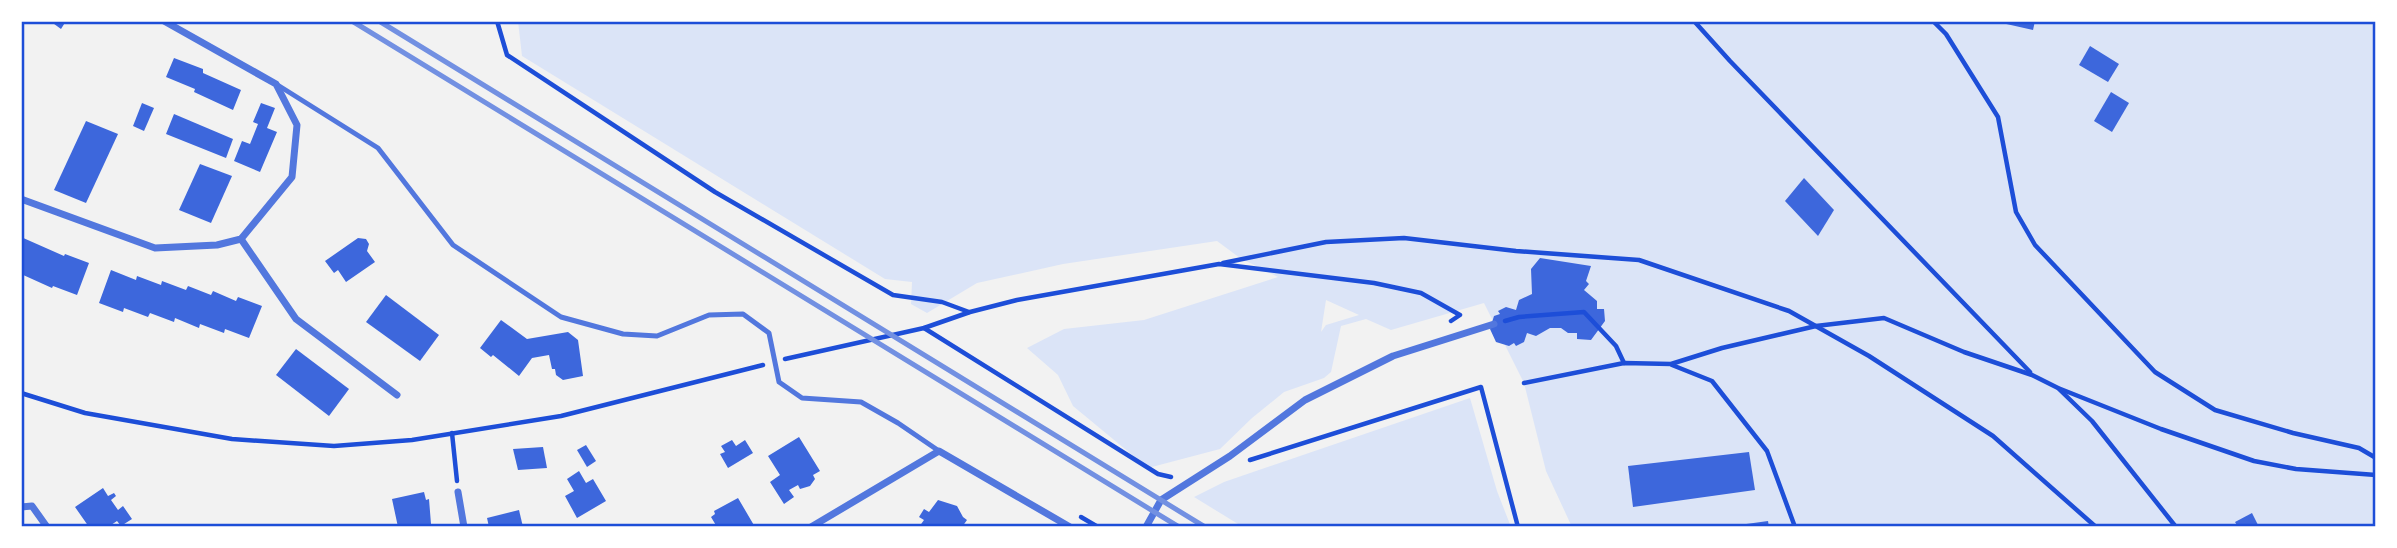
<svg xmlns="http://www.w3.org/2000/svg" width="2397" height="548" font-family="'Titillium Web',sans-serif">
	<rect width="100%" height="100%" fill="#f2f2f2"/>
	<g fill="#dbe4f7" fill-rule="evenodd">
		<path d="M 518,21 L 2376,21 L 2376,527 L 1572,527 L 1546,471 L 1524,383 L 1484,303 L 1391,330 L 1366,319 L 1341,326 L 1331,372 L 1324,378 L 1284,392 L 1252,418 L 1220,449 L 1148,468 L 1073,406 L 1058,375 L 1027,348 L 1064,329 L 1144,320 L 1278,277 L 1240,258 L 1217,241 L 1063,264 L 977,283 L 927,313 L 911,304 L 912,282 L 885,279 L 522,56 ZM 1326,300 L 1359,315 L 1326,325 L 1321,332 Z"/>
		<path d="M 1470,398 L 1497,491 L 1511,527 L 1243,527 L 1194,497 L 1224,482 Z"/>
	</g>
	<g fill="#3d67dc">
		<path d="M 50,21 L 66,21 L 61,29 Z"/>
		<path d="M 1993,21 L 2035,21 L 2033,30 Z"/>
		<path d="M 2090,46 L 2119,64 L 2108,82 L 2079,65 Z"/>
		<path d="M 174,58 L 203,69 L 203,73 L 241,90 L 233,110 L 194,92 L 195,89 L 166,77 Z"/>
		<path d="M 2111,92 L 2129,103 L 2112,132 L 2094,121 Z"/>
		<path d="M 142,103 L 154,108 L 144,131 L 133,126 Z"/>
		<path d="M 261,103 L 275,108 L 267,128 L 277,132 L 260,172 L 234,161 L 242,141 L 250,144 L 258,124 L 253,122 Z"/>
		<path d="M 174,114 L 233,139 L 226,158 L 166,134 Z"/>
		<path d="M 86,121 L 118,134 L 86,203 L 54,190 Z"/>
		<path d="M 200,164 L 232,176 L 211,223 L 179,210 Z"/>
		<path d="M 1804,178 L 1834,210 L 1818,236 L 1785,201 Z"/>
		<path d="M 21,237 L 64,256 L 65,254 L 89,263 L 77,295 L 53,286 L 52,288 L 21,274 Z"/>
		<path d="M 358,238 L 366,239 L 369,244 L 367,251 L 375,262 L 346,282 L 338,270 L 334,273 L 325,261 Z"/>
		<path d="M 1540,258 L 1591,266 L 1586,281 L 1589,284 L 1584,290 L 1597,301 L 1597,309 L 1604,309 L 1605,321 L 1591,340 L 1577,339 L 1577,333 L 1568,333 L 1561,328 L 1550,328 L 1536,336 L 1527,333 L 1524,342 L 1516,346 L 1514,343 L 1509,346 L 1496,342 L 1490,329 L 1494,316 L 1500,314 L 1498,311 L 1506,307 L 1516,310 L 1519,300 L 1532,294 L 1531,269 Z"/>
		<path d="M 111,270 L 136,280 L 137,276 L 161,285 L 162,281 L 186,290 L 188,286 L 211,295 L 213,291 L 236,301 L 238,297 L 262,306 L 249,338 L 225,329 L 224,333 L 200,324 L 199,328 L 175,318 L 174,322 L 150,313 L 148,317 L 124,308 L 123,312 L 99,303 Z"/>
		<path d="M 386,295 L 439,335 L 420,361 L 366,322 Z"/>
		<path d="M 501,320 L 527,339 L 568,332 L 578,340 L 583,376 L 563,380 L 556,375 L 555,369 L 552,369 L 549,355 L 532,358 L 519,376 L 493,355 L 491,357 L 480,348 Z"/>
		<path d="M 296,349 L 349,389 L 329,416 L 276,375 Z"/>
		<path d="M 799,437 L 820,471 L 813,475 L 815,479 L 810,486 L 800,489 L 798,485 L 789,490 L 794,497 L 784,504 L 770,482 L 780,475 L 768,456 Z"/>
		<path d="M 732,440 L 736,446 L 745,440 L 753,453 L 728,468 L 720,454 L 725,452 L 721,446 Z"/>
		<path d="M 586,445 L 596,461 L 587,467 L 577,450 Z"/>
		<path d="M 543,447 L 547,468 L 518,470 L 513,449 Z"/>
		<path d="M 1749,452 L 1755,490 L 1633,507 L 1628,466 Z"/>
		<path d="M 579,471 L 586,483 L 593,479 L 606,501 L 577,518 L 565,496 L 574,491 L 567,479 Z"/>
		<path d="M 103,488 L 108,496 L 114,493 L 116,496 L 111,500 L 118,510 L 123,506 L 132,519 L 121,526 L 117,521 L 108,527 L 89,527 L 75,507 Z"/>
		<path d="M 424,492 L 426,500 L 429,499 L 431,524 L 398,527 L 392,499 Z"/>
		<path d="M 738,498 L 755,527 L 717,527 L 711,517 L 715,514 L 714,511 Z"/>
		<path d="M 938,500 L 957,506 L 963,517 L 967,520 L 962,527 L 919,527 L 924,520 L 919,517 L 924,509 L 929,512 Z"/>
		<path d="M 519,510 L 523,527 L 489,527 L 487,518 Z"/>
		<path d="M 2252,513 L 2259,527 L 2238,527 L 2235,522 Z"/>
		<path d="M 1768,521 L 1769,527 L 1739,527 L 1739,525 Z"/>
	</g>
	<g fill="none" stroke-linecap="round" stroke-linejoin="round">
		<g stroke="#1d4ed8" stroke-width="4.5">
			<path d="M 497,21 L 507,55 L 715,192 L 893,295 L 942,302 L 969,312"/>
			<path d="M 1694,21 L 1730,61 L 2030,372"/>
			<path d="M 1933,21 L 1946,34 L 1998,117 L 2016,212 L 2035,245 L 2155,372 L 2215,410 L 2293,433 L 2359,448 L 2376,458"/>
			<path d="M 1223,263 L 1326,242 L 1404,238 L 1516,251 L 1639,260 L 1789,311 L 1869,356 L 1993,436 L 2096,527"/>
			<path d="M 1505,321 L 1519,317 L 1584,312 L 1616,346 L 1624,363"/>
			<path d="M 924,328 L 1158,474 L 1171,477"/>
			<path d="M 785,359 L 924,328 L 970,312 L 1017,300 L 1219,264 L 1374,283 L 1421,293 L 1460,315 L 1451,321"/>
			<path d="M 1672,365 L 1712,381 L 1767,451 L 1795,527"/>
			<path d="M 1524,383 L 1624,363 L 1671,364 L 1722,348 L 1816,326 L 1884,318 L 1964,352 L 2032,375 L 2058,388 L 2161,429 L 2254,461 L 2296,469 L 2376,475"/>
			<path d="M 2059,389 L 2092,421 L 2176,527"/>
			<path d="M 21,393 L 85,413 L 232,439 L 334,446 L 412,440 L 561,416 L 763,365"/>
			<path d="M 452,433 L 457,481"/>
			<path d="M 1250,460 L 1481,387 L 1518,527"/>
			<path d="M 1081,517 L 1098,527"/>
		</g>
		<path stroke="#5277de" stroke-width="5" d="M 276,84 L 378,148 L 453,245 L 561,317 L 623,334 L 657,336 L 709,315 L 743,314 L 769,333 L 779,382 L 802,398 L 861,402 L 898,423 L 939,451"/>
		<g stroke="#5277de" stroke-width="7">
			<path d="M 21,199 L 155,248 L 217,245 L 241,239 L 292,177 L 297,125 L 276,84 L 164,21"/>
			<path d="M 241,239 L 296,319 L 397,395"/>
			<path d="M 458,492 L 464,527"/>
			<path d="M 21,507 L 32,506 L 47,527"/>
			<path d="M 811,527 L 939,451 L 1070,527"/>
			<path d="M 1146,527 L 1161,500 L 1230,456 L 1305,400 L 1393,356 L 1494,324"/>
		</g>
		<g stroke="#7290e2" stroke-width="5">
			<path d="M 352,21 L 1179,527"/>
			<path d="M 379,21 L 1205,527"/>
		</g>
	</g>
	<rect width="2397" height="548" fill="none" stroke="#ffffff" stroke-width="46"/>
	<rect x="23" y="23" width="2351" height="502" fill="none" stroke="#1d4ed8" stroke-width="2.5"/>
</svg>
